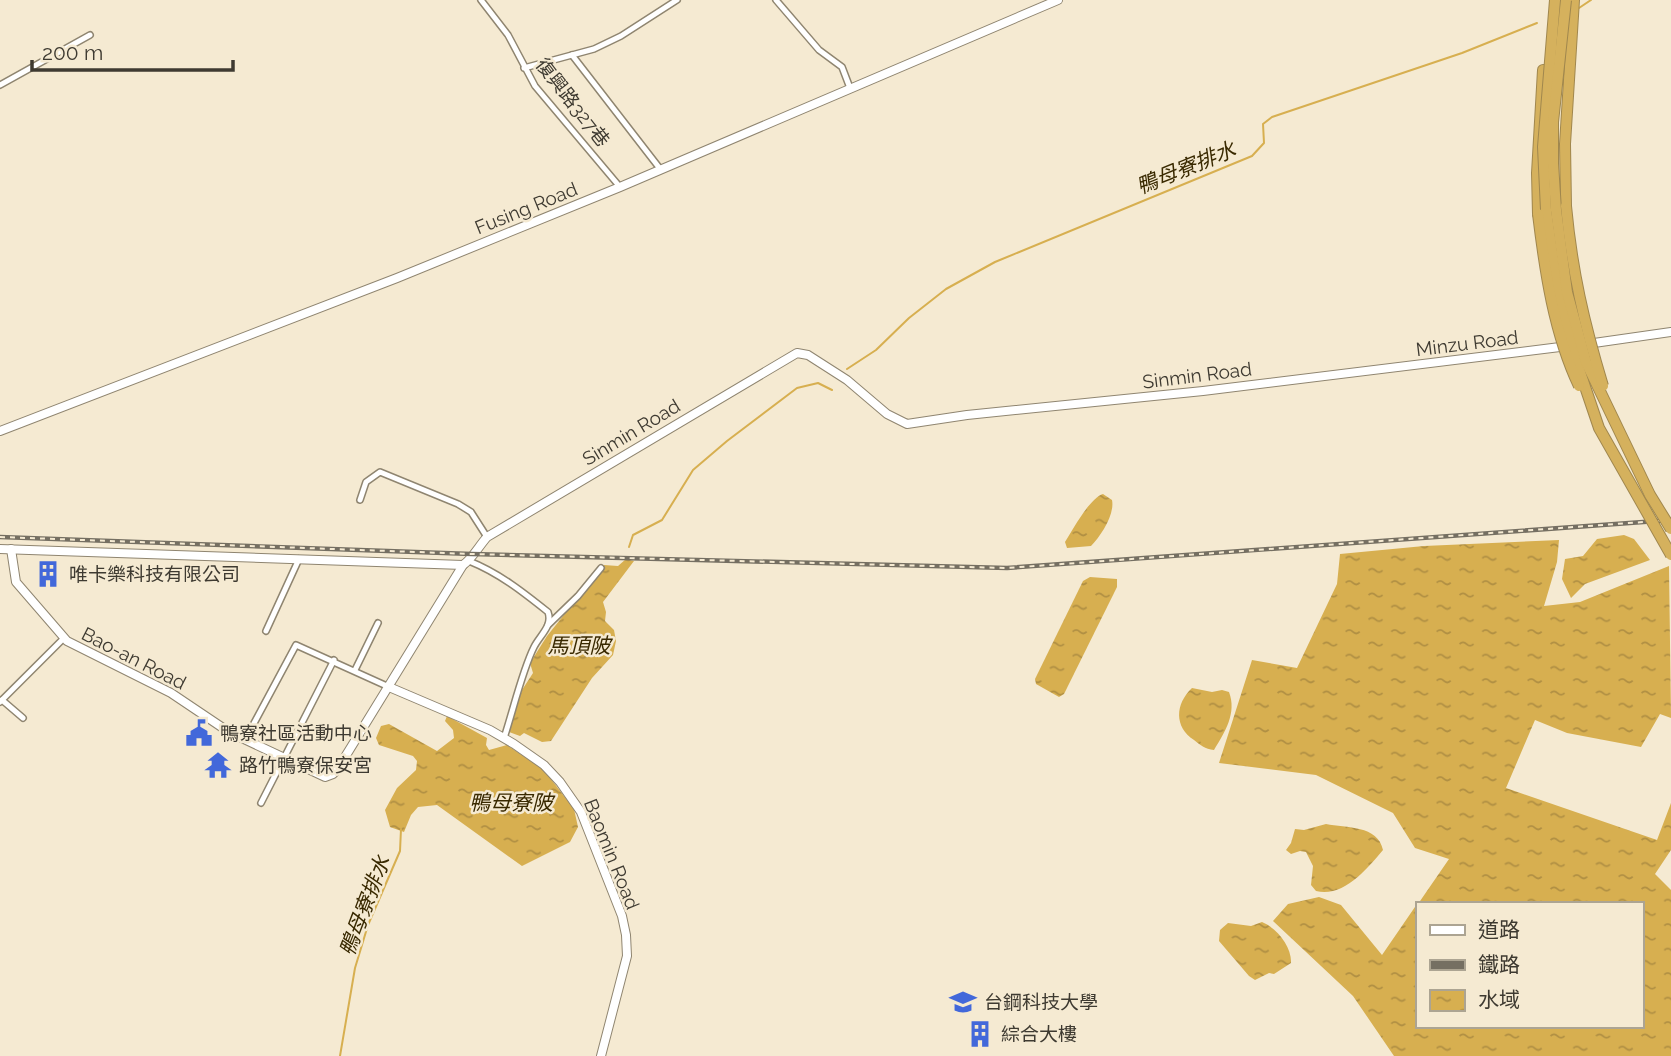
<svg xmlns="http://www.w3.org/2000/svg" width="1671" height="1056" font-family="Raleway,'Noto Sans TC',sans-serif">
	<defs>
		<pattern id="water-ripples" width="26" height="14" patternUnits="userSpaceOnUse" patternTransform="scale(1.75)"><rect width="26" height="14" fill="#d7af50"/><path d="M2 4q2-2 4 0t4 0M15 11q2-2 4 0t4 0" fill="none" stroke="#b08f43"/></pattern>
	</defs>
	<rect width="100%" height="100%" fill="#f5ead2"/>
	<g fill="url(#water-ripples)">
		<path d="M 1103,494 L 1112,500 C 1115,514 1101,536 1091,546 L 1067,548 L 1065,542 C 1073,529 1090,498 1103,494 Z"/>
		<path d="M 1624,535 L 1634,539 L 1650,560 L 1585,584 L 1571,598 L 1562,579 L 1565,559 L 1583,556 L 1597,539 Z"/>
		<path d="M 1559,540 L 1557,562 L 1544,606 L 1580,602 L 1669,566 L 1671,718 L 1660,714 L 1641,747 L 1567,733 L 1535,720 L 1506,788 L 1657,840 L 1671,803 L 1671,850 L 1655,874 L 1671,890 L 1671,1056 L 1394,1056 L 1353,996 L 1273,921 L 1288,904 L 1319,897 L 1341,905 L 1382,955 L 1417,904 L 1417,1026 L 1641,1026 L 1641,904 L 1418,904 L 1449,859 L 1415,848 L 1393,813 L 1316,775 L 1219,763 L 1252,660 L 1297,668 L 1337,584 L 1340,554 L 1424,546 Z"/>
		<path d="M 626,559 L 634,561 L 603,602 L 606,612 L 605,621 L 614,630 L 616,641 L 613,655 L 592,678 L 551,741 L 542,742 L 524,733 L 520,736 L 509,732 L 522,690 L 533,673 L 530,663 L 547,636 L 604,565 L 618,566 Z"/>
		<path d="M 1090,577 L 1117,579 L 1117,587 L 1064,694 L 1059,697 L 1036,684 L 1035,679 L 1083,581 Z"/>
		<path d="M 1192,688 L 1212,692 L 1222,690 L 1229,692 C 1237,713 1225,732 1214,750 C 1205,749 1200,745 1194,740 C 1174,727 1175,704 1192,688 Z"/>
		<path d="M 447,716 L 487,738 L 486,745 L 489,750 L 507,745 L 544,770 L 574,809 L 578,827 L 570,842 L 522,866 L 437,805 L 418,807 L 411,815 L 404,832 L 390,827 L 385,810 L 397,788 L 416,770 L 417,761 L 413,756 L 379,745 L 376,738 L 381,726 L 389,724 L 437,751 L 454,738 L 453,730 L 445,721 Z"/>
		<path d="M 1326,824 C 1346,828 1378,825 1383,850 C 1367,869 1343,898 1316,891 L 1311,885 L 1313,866 L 1306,852 L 1300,851 L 1291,854 L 1286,850 L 1291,843 L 1295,829 L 1304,830 Z"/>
		<path d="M 1262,922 C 1277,928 1292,947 1291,963 L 1274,974 L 1269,973 L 1255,980 L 1249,976 L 1219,941 L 1220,930 L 1228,923 L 1251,926 Z"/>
	</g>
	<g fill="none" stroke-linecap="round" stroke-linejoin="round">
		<g stroke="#d7af50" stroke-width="2">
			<path d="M 1579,8 L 1591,0"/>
			<path d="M 847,369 L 876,350 L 909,318 L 946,289 L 995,262 L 1252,156 L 1264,143 L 1263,124 L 1272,117 L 1462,53 L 1537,23"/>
			<path d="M 629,547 L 633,535 L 662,520 L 693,470 L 727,441 L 797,388 L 818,383 L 832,390"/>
			<path d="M 340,1056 L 355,968 L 368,925 L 400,851 L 401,829"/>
		</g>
		<defs>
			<g id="street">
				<path d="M 481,0 L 508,35 L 535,86 L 620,187"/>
				<path d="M 776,0 L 819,50 L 842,67 L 850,88"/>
				<path d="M 572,55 L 661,170"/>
				<path d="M 524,68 L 594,49 L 621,36 L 677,0"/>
				<path d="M 0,85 L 90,35"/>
				<path d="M 360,500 L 366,482 L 380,472 L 458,504 L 471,512 L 487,537"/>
				<path d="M 469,561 C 499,573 523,592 548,612 C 553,626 540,635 534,647 C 522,671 513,711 504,738"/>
				<path d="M 548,625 L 578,596 L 601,568"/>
				<path d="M 266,631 L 299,559"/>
				<path d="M 355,670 L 378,623"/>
				<path d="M 2,700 L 23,718"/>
				<path d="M 0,702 L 64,638"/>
				<path d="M 245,740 L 296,645 L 389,687"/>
				<path d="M 261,803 L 334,660"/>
			</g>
			<g id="secondary">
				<path d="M 1587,344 L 1671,332"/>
				<path d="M 0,431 L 397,278 L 620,187 L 1058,0"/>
				<path d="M 0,549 L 463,565 C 472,559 479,546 487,537 L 797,353 L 808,355 L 847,380 L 887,414 L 907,424 L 967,415 L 1203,391 L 1568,346"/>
				<path d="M 11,549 L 16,582 L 67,641 L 171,693 L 229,732 L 325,777 L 333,774 L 337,770 L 463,565"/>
				<path d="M 389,687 L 490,730 L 514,744 L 544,765 L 560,782 L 581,812 L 622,916 L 626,935 L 627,956 L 601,1056"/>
			</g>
			<g id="highway">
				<path d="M 1566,206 L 1565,144 L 1574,0"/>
				<path d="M 1538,214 L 1537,173 L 1543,70"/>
			</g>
		</defs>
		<use href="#street" stroke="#8f8570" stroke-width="8"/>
		<use href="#secondary" stroke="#8f8570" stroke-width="10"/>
		<use href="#highway" stroke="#a0874e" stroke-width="12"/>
		<use href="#street" stroke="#fff" stroke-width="5"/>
		<use href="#secondary" stroke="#fff" stroke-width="8"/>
		<use href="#highway" stroke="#d5b15d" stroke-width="10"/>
		<defs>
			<path id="rail" d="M 0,537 L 472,554 L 1007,568 L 1671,520"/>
		</defs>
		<use href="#rail" stroke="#756f62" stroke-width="4.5"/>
		<use href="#rail" stroke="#f5ead2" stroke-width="2" stroke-dasharray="5" stroke-linecap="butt"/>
		<defs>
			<g id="highway-bridge">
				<path d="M 1555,0 L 1543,147 L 1546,210 L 1558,293 L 1576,360 L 1599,428 L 1671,555"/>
				<path d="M 1566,0 L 1553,122 L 1553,163 L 1556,210 L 1567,292 L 1586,362 L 1650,495 L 1671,529"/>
				<path d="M 1566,206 C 1572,271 1584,323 1603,386"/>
				<path d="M 1538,214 C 1545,272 1554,333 1579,386"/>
			</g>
		</defs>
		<use href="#highway-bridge" stroke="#a0874e" stroke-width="12" stroke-linecap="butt"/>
		<use href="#highway-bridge" stroke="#d5b15d" stroke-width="10"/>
	</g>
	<defs>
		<symbol id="building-bare" viewBox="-9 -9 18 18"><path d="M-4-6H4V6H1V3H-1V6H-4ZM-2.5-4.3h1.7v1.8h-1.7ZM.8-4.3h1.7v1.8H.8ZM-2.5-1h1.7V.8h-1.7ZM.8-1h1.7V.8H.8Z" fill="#4268da" stroke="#f5ead2" stroke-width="2.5" paint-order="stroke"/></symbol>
		<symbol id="civic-bare" viewBox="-9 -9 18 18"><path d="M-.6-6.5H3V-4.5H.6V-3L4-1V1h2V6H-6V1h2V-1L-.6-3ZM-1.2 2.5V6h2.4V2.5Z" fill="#4268da" stroke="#f5ead2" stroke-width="2.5" paint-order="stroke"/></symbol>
		<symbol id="temple-bare" viewBox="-9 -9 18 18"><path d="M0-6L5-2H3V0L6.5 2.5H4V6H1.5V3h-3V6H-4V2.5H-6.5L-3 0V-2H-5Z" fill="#4268da" stroke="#f5ead2" stroke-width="2.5" paint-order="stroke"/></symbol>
		<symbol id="university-bare" viewBox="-9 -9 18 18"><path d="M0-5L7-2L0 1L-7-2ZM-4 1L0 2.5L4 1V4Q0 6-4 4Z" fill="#4268da" stroke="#f5ead2" stroke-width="2.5" paint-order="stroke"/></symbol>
	</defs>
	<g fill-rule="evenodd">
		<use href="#building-bare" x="29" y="555" width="38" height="38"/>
		<use href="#civic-bare" x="180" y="714" width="38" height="38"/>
		<use href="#temple-bare" x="199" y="746" width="38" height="38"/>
		<use href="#university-bare" x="944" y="983" width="38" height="38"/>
		<use href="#building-bare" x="961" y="1015" width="38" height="38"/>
	</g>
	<g text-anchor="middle" stroke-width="5" stroke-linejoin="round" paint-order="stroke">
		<g font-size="19" fill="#3e3a31" stroke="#f5ead2">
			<text transform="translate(573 102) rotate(52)" y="7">復興路327巷</text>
			<text transform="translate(526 208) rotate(-22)" y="7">Fusing Road</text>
			<text transform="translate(1467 343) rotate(-7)" y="7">Minzu Road</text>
			<text transform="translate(1197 375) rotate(-7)" y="7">Sinmin Road</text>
			<text transform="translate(631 432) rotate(-31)" y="7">Sinmin Road</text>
			<text transform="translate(134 658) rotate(27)" y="7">Bao-an Road</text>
			<text transform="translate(612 854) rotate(68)" y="7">Baomin Road</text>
		</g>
		<g font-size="19" fill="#3e3a31" stroke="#f5ead2" text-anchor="start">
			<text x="69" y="581">唯卡樂科技有限公司</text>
			<text x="220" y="740">鴨寮社區活動中心</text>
			<text x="239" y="772">路竹鴨寮保安宮</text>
			<text x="984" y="1009">台鋼科技大學</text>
			<text x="1001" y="1041">綜合大樓</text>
		</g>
		<g font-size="21" font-style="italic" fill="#392900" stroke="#f5ead2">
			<text transform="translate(1186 168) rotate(-22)" y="7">鴨母寮排水</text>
			<text x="579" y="653">馬頂陂</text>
			<text x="511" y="810">鴨母寮陂</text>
			<text transform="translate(365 906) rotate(-69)" y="7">鴨母寮排水</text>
		</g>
	</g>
	<rect x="1416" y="902" width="228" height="126" fill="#f5ead2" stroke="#aca492" stroke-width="2"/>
	<rect x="1430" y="925" width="35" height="10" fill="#ffffff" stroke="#aca492" stroke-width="2"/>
	<text x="1478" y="937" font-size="21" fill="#3e3a31">道路</text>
	<rect x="1430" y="960" width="35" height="10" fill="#756f62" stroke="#aca492" stroke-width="2"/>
	<text x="1478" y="972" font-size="21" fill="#3e3a31">鐵路</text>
	<rect x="1430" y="990" width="35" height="21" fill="url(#water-ripples)" stroke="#aca492" stroke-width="2"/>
	<text x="1478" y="1007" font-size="21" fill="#3e3a31">水域</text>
	<path d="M32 60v10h201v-10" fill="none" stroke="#3e3a31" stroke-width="3.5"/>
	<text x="42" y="60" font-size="21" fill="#3e3a31" stroke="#f5ead2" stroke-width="5" paint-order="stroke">200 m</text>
</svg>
